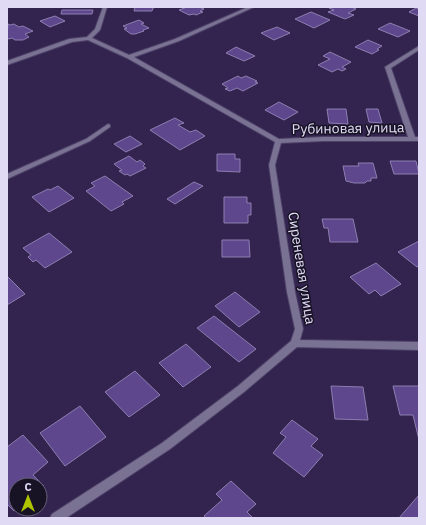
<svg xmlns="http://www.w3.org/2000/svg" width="426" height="525" font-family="'IBM Plex Sans',sans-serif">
	<rect width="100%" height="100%" fill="#32244e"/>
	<g fill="#5e478d" stroke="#8c7eb0">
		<path d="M 135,7 L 157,7 L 153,8 L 152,11 L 134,11 Z"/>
		<path d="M 187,7 L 199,7 L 204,9 L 200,11 L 203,12 L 196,15 L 194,14 L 189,15 L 179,10 Z"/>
		<path d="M 331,7 L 351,7 L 356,9 L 348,13 L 354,15 L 345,19 L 328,12 L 334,10 L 329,8 Z"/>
		<path d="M 416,8 L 419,9 L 419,16 L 409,12 Z"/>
		<path d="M 62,10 L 93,10 L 92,14 L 61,14 Z"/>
		<path d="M 311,12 L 330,20 L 314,28 L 295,19 Z"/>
		<path d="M 55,16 L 65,21 L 50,27 L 40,21 Z"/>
		<path d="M 139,20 L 144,23 L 141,24 L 149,28 L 143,30 L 144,31 L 135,34 L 131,34 L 124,29 L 127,28 L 123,26 Z"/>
		<path d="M 390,23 L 410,31 L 398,37 L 378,29 Z"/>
		<path d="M 8,24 L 10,25 L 14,24 L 19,27 L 23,26 L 33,31 L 25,34 L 29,37 L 23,40 L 15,40 L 12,38 L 9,39 L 7,38 Z"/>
		<path d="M 277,27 L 290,33 L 274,40 L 261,33 Z"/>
		<path d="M 368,40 L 382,46 L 377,49 L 379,50 L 372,54 L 355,47 Z"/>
		<path d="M 236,47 L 255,56 L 244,61 L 226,53 Z"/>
		<path d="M 330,52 L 351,62 L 342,67 L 346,69 L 342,71 L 338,69 L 332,72 L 318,65 L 330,59 L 323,56 Z"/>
		<path d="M 238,76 L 241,78 L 246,76 L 257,81 L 255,82 L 258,83 L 243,91 L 237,88 L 230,91 L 225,89 L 228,88 L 222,84 Z"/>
		<path d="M 279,102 L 298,112 L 284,120 L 265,110 Z"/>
		<path d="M 327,109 L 346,109 L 348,124 L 329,123 Z"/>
		<path d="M 366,109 L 378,109 L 382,123 L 369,122 Z"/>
		<path d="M 175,118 L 184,123 L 178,125 L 190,132 L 196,130 L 205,136 L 180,150 L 150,130 Z"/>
		<path d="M 130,136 L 142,144 L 126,152 L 114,144 Z"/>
		<path d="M 217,154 L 235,154 L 235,159 L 240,159 L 240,172 L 217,171 Z"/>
		<path d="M 129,156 L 137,162 L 140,160 L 145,164 L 143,166 L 146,168 L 130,176 L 127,174 L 125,175 L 119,171 L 122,170 L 114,164 Z"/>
		<path d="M 390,161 L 416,161 L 419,174 L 394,174 Z"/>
		<path d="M 358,163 L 373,163 L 377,178 L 371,178 L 371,181 L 367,181 L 365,183 L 354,183 L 346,181 L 343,166 L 359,166 Z"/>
		<path d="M 105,176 L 133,196 L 122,202 L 124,204 L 111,211 L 86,191 L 95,186 L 91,183 Z"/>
		<path d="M 194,182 L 203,186 L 175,204 L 167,199 Z"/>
		<path d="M 58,186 L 74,198 L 49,212 L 32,197 L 48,189 L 50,190 Z"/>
		<path d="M 224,197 L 247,197 L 247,203 L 251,203 L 251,215 L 248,215 L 248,223 L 224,223 Z"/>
		<path d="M 322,219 L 353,219 L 358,242 L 330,242 L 328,228 L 324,228 Z"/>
		<path d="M 49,233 L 72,252 L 45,268 L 36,260 L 33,262 L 28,257 L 31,255 L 23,248 Z"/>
		<path d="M 222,240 L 249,240 L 250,257 L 222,257 Z"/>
		<path d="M 419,241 L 419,266 L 417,267 L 398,252 Z"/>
		<path d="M 376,263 L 401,284 L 381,296 L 375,290 L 369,294 L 350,277 Z"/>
		<path d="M 7,276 L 25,294 L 7,305 Z"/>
		<path d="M 235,292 L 260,312 L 239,327 L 215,306 Z"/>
		<path d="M 214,316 L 256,349 L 239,362 L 197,328 Z"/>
		<path d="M 186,344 L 211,367 L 183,387 L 159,363 Z"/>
		<path d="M 135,371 L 160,395 L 129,417 L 105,392 Z"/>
		<path d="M 331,386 L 363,387 L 368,420 L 335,419 Z"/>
		<path d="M 393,386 L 419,386 L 419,440 L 413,415 L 400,415 Z"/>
		<path d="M 80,406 L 106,437 L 65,466 L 40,433 Z"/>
		<path d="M 292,420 L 318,439 L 311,446 L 323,455 L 304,477 L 273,453 L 286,437 L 280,433 Z"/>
		<path d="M 23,435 L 48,462 L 33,475 L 44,486 L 40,489 L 40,485 L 16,485 L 17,509 L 14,511 L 7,504 L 7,447 Z"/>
		<path d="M 231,481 L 256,504 L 247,512 L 253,518 L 206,518 L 204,516 L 222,500 L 216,494 Z"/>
		<path d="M 419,495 L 419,518 L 399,518 Z"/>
	</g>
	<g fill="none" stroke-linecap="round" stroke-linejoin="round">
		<defs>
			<path id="service" d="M 108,124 L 110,125 L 110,127 L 90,141 L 7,179 L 7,174 L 86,139 Z"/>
			<path id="minor" d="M 103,7 L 107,7 L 100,30 L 92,38 L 129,55 L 175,39 L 248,7 L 254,7 L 179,41 L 134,57 L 279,139 L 323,137 L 408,137 L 385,67 L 419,46 L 419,50 L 391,68 L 415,137 L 419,137 L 419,141 L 323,141 L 281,143 L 275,165 L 295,292 L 303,329 L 300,340 L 419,342 L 419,350 L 297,347 L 244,392 L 170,449 L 66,518 L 50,518 L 52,514 L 162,443 L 238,386 L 291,341 L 295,329 L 287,292 L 269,165 L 275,142 L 127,58 L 88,40 L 72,42 L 7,65 L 7,61 L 69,39 L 87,37 L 95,29 Z"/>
		</defs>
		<use href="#service" stroke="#4e4169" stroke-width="2"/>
		<use href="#minor" stroke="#4e4169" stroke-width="2"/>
		<use href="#service" fill="#7a7292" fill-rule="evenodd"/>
		<use href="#minor" fill="#7a7292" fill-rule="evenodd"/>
	</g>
	<g text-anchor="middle" stroke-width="3" stroke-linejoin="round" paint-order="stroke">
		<g font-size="14" fill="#e1daf5" stroke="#171224">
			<text transform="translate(348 128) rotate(-1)" y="5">Рубиновая улица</text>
			<text transform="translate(302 268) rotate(81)" y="5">Сиреневая улица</text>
		</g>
	</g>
	<rect width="426" height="525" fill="none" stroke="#e1daf5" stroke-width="16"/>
	<g transform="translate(28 497)"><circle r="19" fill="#171224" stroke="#686278"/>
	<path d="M0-3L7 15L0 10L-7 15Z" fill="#b0c501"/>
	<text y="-6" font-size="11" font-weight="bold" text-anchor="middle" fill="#e1daf5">С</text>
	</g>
</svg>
